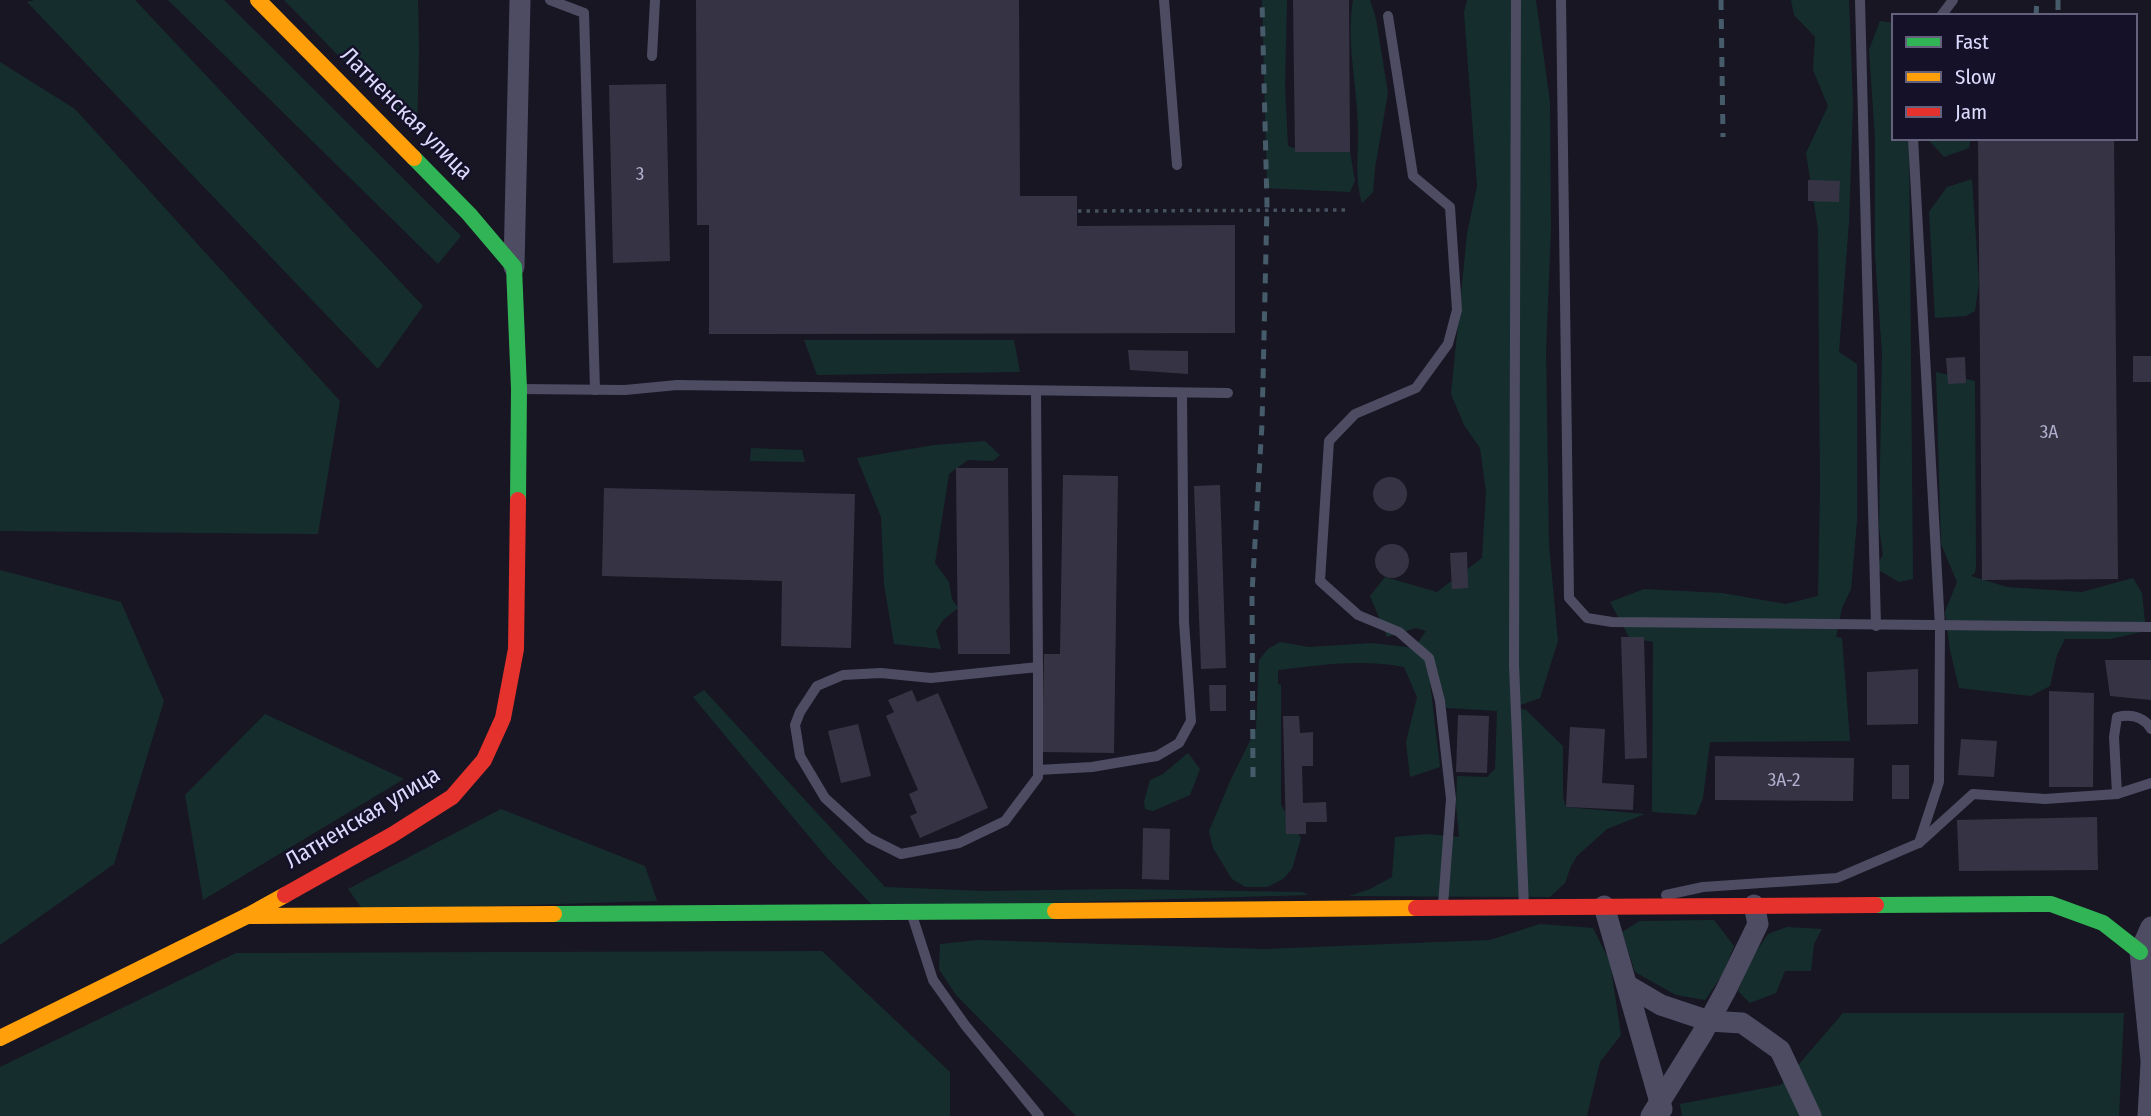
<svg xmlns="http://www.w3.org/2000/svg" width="2151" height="1116" font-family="'Fira Sans Condensed',sans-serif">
	<rect width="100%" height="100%" fill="#181623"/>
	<g fill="#152e2d">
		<path d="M 35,0 L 135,0 L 423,306 L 378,369 L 27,2 Z"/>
		<path d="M 168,0 L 224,0 L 461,236 L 438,264 Z"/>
		<path d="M 284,0 L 418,0 L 419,51 L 417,136 Z"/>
		<path d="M 1262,0 L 1287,0 L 1285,87 L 1288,146 L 1308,152 L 1350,152 L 1355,181 L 1350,192 L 1267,188 Z"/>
		<path d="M 1353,0 L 1370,0 L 1376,19 L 1388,93 L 1375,168 L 1373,192 L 1362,203 C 1354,178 1359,152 1358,126 C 1357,84 1346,42 1353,0 Z"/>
		<path d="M 1467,0 L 1536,0 L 1550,102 L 1551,230 L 1546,350 L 1549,545 L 1558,641 L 1540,698 L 1515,707 L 1526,710 L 1563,746 L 1563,797 L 1566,807 L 1645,814 L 1607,829 L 1577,856 L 1571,866 L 1565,883 L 1550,897 L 1349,896 L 1370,889 L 1392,877 L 1395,837 L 1428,834 L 1459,837 L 1456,805 L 1457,776 L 1487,777 L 1495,769 L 1497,711 L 1447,708 L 1430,682 L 1440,767 L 1410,777 L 1406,742 L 1417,697 L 1404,667 C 1362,659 1321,665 1278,670 L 1278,684 L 1281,685 L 1281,805 L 1301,838 L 1292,869 L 1283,879 L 1267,887 L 1245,887 L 1232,879 L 1213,848 L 1209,831 L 1231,779 L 1256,729 L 1259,660 L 1268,649 L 1280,642 L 1309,647 L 1373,643 L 1414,648 L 1426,631 L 1416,628 L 1387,637 L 1370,596 L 1385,577 L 1437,592 L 1482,558 L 1486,492 L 1480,448 L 1464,425 L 1451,394 L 1467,234 L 1477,186 L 1464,12 Z"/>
		<path d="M 1791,0 L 1849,0 L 1853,104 L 1849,222 L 1839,352 L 1857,364 L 1857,521 L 1851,589 L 1842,608 L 1836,637 L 1842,638 L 1850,741 L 1710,742 L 1703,798 L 1696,815 L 1652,812 L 1653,642 L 1629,637 L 1610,602 L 1644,589 L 1722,593 L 1786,604 L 1818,596 L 1820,490 L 1818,229 L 1806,153 L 1828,106 L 1813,70 L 1815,37 L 1794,15 Z"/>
		<path d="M 1880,21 L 1894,23 L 1894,138 L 1909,138 L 1913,579 L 1899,582 L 1875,568 L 1883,555 L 1879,527 L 1882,353 L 1875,256 L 1875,138 L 1869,50 Z"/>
		<path d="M 0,62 L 75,109 L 340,401 L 318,534 L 0,531 Z"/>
		<path d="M 1927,138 L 1971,138 L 1969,148 L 1944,157 Z"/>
		<path d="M 1972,179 L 1979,283 L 1975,311 L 1966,316 L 1935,318 L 1929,212 L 1947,187 Z"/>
		<path d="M 804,340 L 1014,340 L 1020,372 L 817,375 Z"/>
		<path d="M 1936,372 L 1975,381 L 1976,568 L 1975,573 L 1971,576 L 2007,587 L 2082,592 L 2133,578 L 2142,593 L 2146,631 L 2110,639 L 2065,639 L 2057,655 L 2050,686 L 2031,696 L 1959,688 L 1950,650 L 1945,612 L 1957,582 L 1941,544 Z"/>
		<path d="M 985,441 L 1000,455 L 993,461 L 968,460 L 949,474 L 935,563 L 949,582 L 952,599 L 958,608 L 943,620 L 936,631 L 941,649 L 894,644 L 884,584 L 881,517 L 857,458 L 934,445 Z"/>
		<path d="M 751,448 L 802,450 L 805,462 L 750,461 Z"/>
		<path d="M 0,570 L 121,602 L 164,701 L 114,864 L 0,945 Z"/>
		<path d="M 704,690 L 885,887 L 985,891 L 1122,889 L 1303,892 L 1308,895 L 875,908 L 827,858 L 693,697 Z"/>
		<path d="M 265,714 L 404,779 L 203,900 L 185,795 Z"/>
		<path d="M 1188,753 L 1200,769 L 1190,795 L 1153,811 L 1145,809 L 1144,802 L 1150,780 L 1163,774 Z"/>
		<path d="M 501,809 L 645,866 L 657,901 L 363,910 L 348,889 Z"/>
		<path d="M 1714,920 L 1734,946 L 1723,974 L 1705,1000 L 1676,995 L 1635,972 L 1622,932 L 1640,921 Z"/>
		<path d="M 1540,924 L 1593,928 L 1610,962 L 1621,1035 L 1600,1062 L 1587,1116 L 1076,1116 L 956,995 L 939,969 L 940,944 L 979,940 L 1264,949 L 1490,940 Z"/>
		<path d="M 1787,927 L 1822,929 L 1814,944 L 1811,971 L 1785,971 L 1776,993 L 1750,1003 L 1738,991 L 1751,959 L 1768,934 Z"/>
		<path d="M 822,951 L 950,1072 L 950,1116 L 0,1116 L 0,1067 L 236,953 Z"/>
		<path d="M 1843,1013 L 2124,1013 L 2119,1116 L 1682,1116 L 1680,1104 L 1781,1085 Z"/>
	</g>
	<g fill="#363444">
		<path d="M 696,0 L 1019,0 L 1020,196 L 1077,196 L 1077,226 L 1235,225 L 1235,333 L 709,334 L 709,225 L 697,225 Z"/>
		<path d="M 1293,0 L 1349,0 L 1350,152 L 1295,152 Z"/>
		<path d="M 666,84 L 670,261 L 613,263 L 609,85 Z"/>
		<path d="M 1978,138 L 2114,138 L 2118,579 L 1982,580 Z"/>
		<path d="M 1808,180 L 1840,181 L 1839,202 L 1808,201 Z"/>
		<path d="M 1128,350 L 1188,351 L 1188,374 L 1130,370 Z"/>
		<rect x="2133" y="356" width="18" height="26"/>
		<path d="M 1965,357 L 1966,383 L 1948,384 L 1946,358 Z"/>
		<path d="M 956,468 L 1008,468 L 1010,654 L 958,654 Z"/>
		<path d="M 1063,475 L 1118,476 L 1114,753 L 1042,752 L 1044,654 L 1060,654 Z"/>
		<circle cx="1390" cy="494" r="17"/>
		<path d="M 1220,485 L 1226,668 L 1201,669 L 1194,486 Z"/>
		<path d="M 604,488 L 855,494 L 851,648 L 781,646 L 782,581 L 602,576 Z"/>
		<circle cx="1392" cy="561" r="17"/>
		<path d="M 1467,552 L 1468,588 L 1452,589 L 1450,553 Z"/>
		<path d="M 1621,637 L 1644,637 L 1647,758 L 1625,759 Z"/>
		<path d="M 2105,660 L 2151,660 L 2151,700 L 2110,696 Z"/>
		<path d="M 1918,669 L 1918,724 L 1867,725 L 1867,672 Z"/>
		<path d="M 1209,685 L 1226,685 L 1226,711 L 1210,711 Z"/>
		<path d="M 912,690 L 917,702 L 938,693 L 988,808 L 920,838 L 910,816 L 917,813 L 909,794 L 918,790 L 886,716 L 894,712 L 888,700 Z"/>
		<path d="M 2049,691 L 2094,693 L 2093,787 L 2049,787 Z"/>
		<path d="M 1458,715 L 1489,716 L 1487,773 L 1456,772 Z"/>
		<path d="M 1283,716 L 1299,716 L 1300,733 L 1313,732 L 1313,766 L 1302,766 L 1303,803 L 1326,802 L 1327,822 L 1306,822 L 1306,834 L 1286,834 Z"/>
		<path d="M 858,724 L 871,776 L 841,783 L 828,731 Z"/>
		<path d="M 1570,727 L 1605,729 L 1602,783 L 1634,785 L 1633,810 L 1566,807 Z"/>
		<path d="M 1961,739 L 1997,741 L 1994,777 L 1958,775 Z"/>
		<path d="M 1715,756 L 1854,758 L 1853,801 L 1715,800 Z"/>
		<rect x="1892" y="765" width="17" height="34"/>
		<path d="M 2097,817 L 2098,870 L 1959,871 L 1957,820 Z"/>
		<path d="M 1143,828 L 1170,829 L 1169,880 L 1142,879 Z"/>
	</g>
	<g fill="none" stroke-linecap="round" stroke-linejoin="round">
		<path stroke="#46525f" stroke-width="3.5" stroke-dasharray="3.5 5" stroke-linecap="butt" d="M 1078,211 L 1350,210"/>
		<g stroke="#4d4c63" stroke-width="10">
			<path d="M 550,0 L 584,13 L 595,390"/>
			<path d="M 1164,0 L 1177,165"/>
			<path d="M 1516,0 L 1514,665 L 1524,907"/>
			<path d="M 1561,0 L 1569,598 L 1587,618 L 1612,622 L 2151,627"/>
			<path d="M 1860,0 L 1876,626"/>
			<path d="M 1388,16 L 1413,176 L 1450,207 L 1457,310 L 1448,344 L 1416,388 L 1355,414 L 1329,441 L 1320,581 L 1358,615 L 1399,632 L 1429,658 L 1440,701 L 1451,799 L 1443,905"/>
			<path d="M 1941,16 L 1953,0"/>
			<path d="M 652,56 L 655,0"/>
			<path d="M 521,389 L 625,390 L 677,385 L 1228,393"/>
			<path d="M 1036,391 L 1038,667 L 1038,777 L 1005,821 L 959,843 L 901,854 L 869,838 L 825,798 L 800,756 L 795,725 L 800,712 L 817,686 L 843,675 L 881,673 L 931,678 L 1038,667"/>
			<path d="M 1038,770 L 1092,767 L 1157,756 L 1179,743 L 1191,721 L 1184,622 L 1182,393"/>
			<path d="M 2117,794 L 2114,737 L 2117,717 C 2130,714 2144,716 2151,729"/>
			<path d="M 1919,843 L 1973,794 L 2045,799 L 2117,794 L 2151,783"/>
			<path d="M 1666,895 L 1703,887 L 1837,878 L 1919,843 L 1939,782 L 1940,627 L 1913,138"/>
			<path d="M 911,912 L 933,980 L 965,1025 L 1039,1116"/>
		</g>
		<g stroke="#4d4c63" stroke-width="21">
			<path d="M 514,267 L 520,0"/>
			<path d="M 1604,906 L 1662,1109"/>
			<path d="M 2151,927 L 2140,952 L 2151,1060"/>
			<path d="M 1627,985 L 1661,1005 L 1709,1021 L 1742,1023 L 1780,1050 L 1811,1116"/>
			<path d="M 1651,1116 L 1702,1034 L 1726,990 L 1758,924 L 1754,905"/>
			<path d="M 2148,1116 L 2151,1063"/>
		</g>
		<g stroke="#30b455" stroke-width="16">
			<path d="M 414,158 L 469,214 L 514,267 L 519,389 L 518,500"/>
			<path d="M 1876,905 L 2051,904 L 2103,923 L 2140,952"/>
			<path d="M 554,914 L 1055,911"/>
		</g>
		<g stroke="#ff9f0a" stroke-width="16">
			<path d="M 258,0 L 414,158"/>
			<path d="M 1055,911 L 1416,908"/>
			<path d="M 247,916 L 554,914"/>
			<path d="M 0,1038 L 247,916 L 285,895"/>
		</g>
		<g stroke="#e5322d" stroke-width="16">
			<path d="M 285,895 L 392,835 L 452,797 L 484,760 L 503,718 L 516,649 L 518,500"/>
			<path d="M 1416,908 L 1876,905"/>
		</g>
		<g stroke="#465c6a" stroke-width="5" stroke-dasharray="10 9" stroke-linecap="butt">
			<path d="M 1721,0 L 1723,137"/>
			<path d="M 2058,0 L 2058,16"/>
			<path d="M 2036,16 L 2037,0"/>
			<path d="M 1253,777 L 1252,593 L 1262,424 L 1267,205 L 1262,0"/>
		</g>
	</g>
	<g text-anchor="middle" stroke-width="5" stroke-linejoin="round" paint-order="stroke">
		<g font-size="19" fill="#b2b0cf">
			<text x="640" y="180">3</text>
			<text x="2049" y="438">3А</text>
			<text x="1784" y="786">3А-2</text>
		</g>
		<g font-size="23" fill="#dcdafd" stroke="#141128">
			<text transform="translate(407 113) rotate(45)" y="8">Латненская улица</text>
			<text transform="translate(362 817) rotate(-31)" y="8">Латненская улица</text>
		</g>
	</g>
	<rect x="1892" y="14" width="245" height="126" fill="#141128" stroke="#64617d" stroke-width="2"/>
	<rect x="1906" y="37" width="35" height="10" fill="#30b455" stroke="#64617d" stroke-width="2"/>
	<text x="1955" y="49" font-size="21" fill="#dcdafd">Fast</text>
	<rect x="1906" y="72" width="35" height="10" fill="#ff9f0a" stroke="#64617d" stroke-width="2"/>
	<text x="1955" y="84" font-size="21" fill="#dcdafd">Slow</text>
	<rect x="1906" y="107" width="35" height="10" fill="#e5322d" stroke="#64617d" stroke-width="2"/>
	<text x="1955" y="119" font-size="21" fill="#dcdafd">Jam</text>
</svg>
